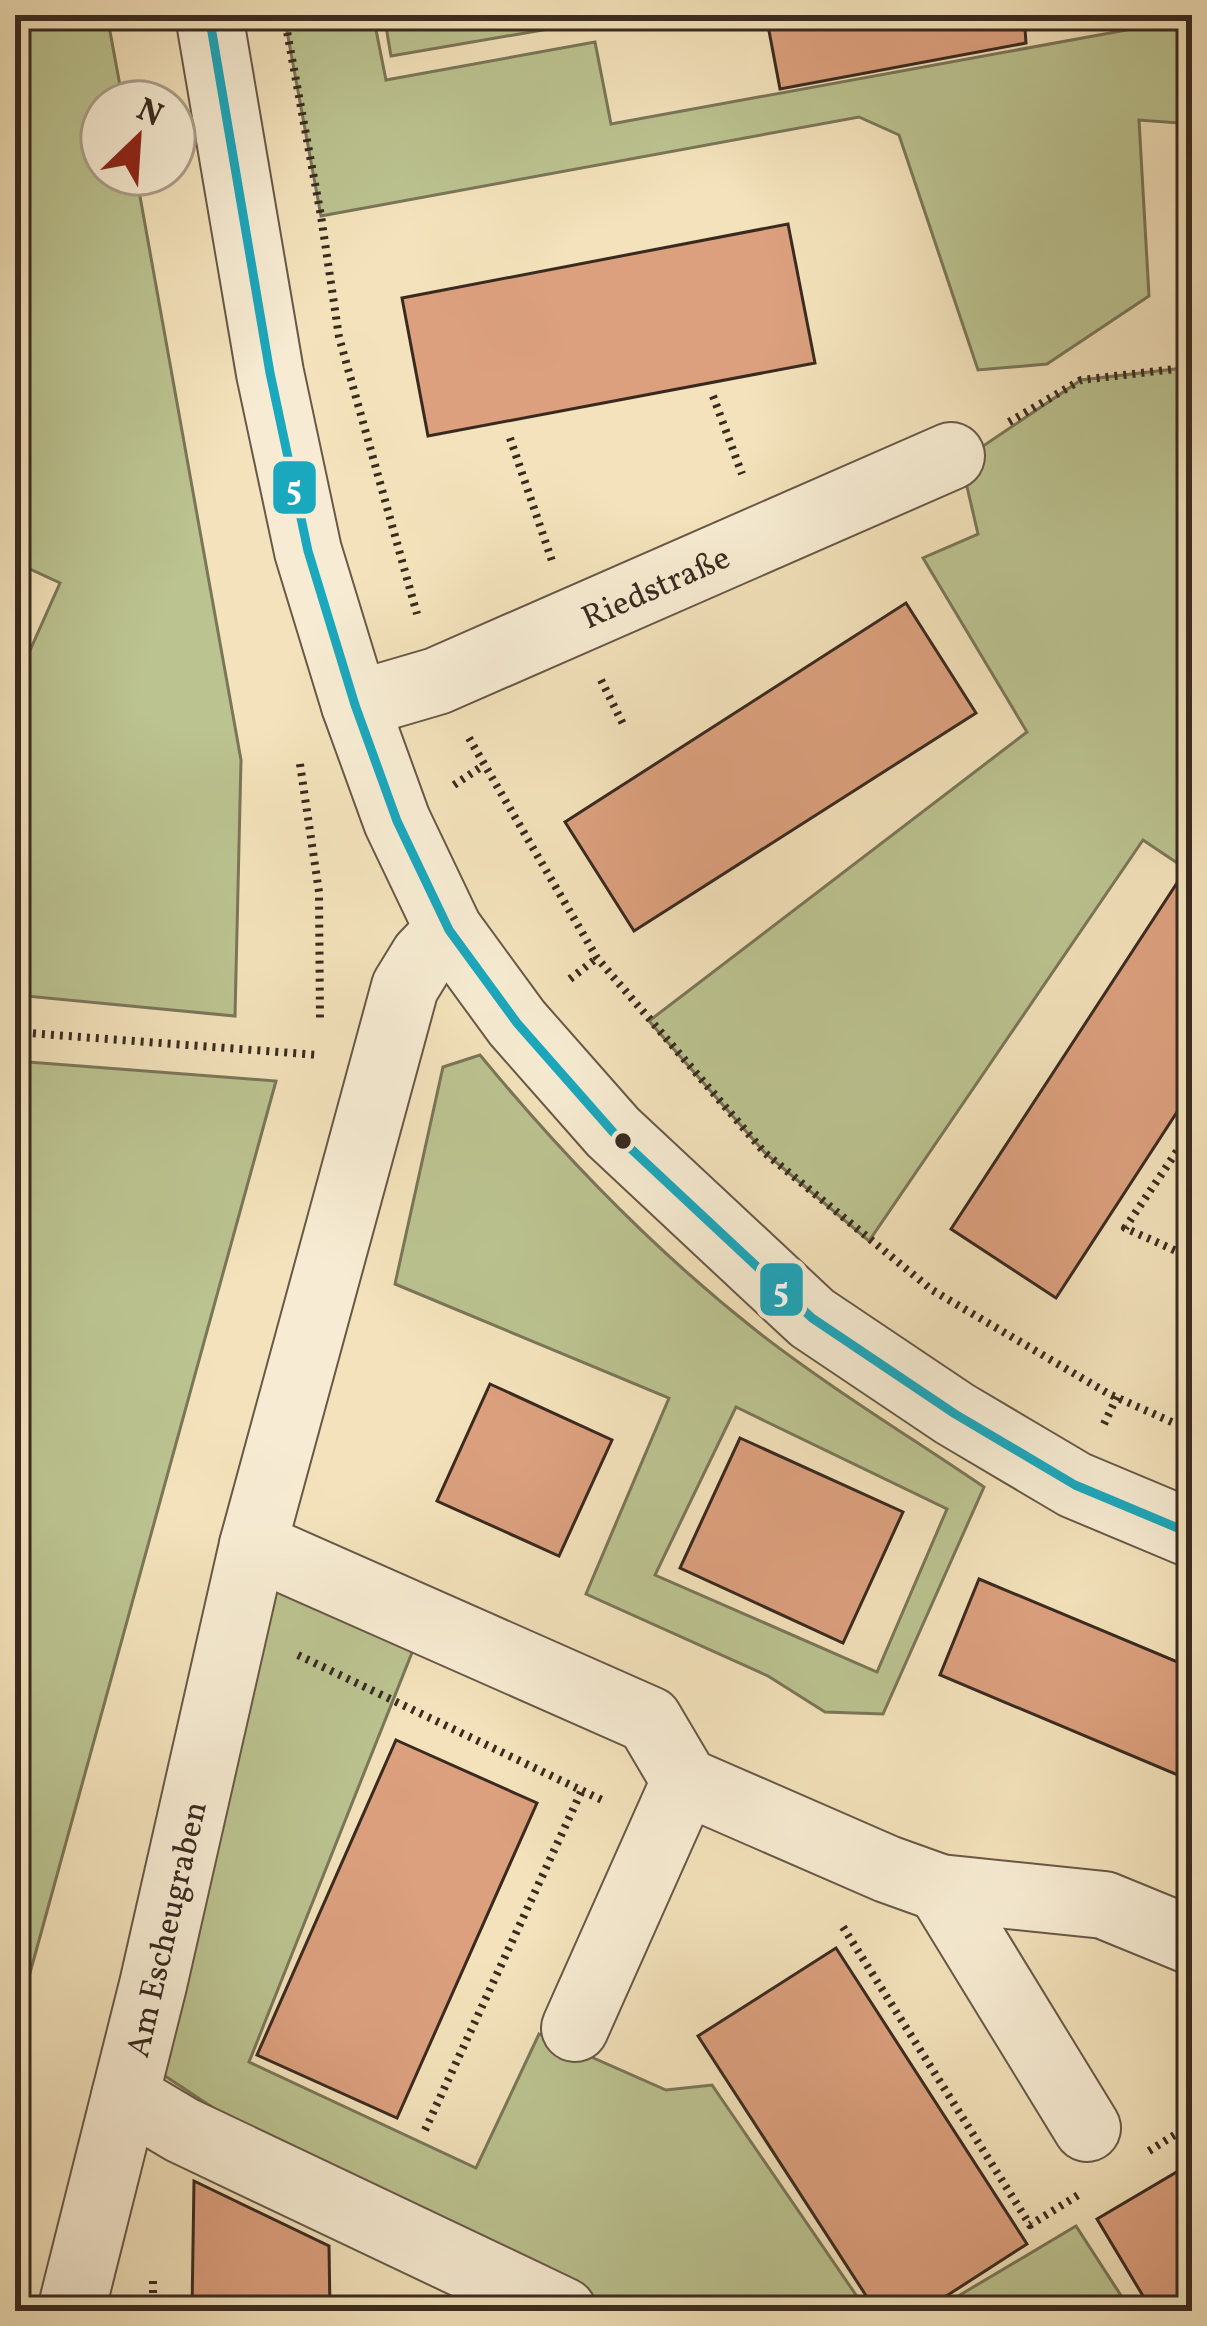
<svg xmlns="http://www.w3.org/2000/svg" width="1207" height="2326" font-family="Vollkorn,serif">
	<rect width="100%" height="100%" fill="#f3e2bb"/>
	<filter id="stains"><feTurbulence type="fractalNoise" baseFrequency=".00167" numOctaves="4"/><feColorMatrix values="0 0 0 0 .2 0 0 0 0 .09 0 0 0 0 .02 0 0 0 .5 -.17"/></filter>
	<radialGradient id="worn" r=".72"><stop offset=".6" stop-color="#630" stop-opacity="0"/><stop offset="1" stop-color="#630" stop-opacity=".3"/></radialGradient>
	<g fill="#bbc390" stroke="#7a7658" stroke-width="3" fill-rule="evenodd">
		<path d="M 15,15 L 107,15 L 123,102 L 102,102 L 102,174 L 136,174 L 241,760 L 235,1016 L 15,995 L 15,684 L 60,583 L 15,562 Z"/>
		<path d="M 284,15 L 373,15 L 386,80 L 595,42 L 611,124 L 1192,18 L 1192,124 L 1139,120 L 1149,296 L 1047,364 L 978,370 L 899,135 L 859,117 L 321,216 Z"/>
		<path d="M 384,15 L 594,15 L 595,21 L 391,56 Z"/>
		<path d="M 1192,367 L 1192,873 L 1143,840 L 869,1241 L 765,1153 L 649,1021 L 1027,732 L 923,558 L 978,534 L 961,461 L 1081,380 Z"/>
		<path d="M 480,1055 C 563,1156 655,1251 758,1332 C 830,1388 909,1436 984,1487 L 883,1714 L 825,1712 L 768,1676 L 586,1594 L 669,1398 L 395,1284 L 443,1067 ZM 736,1407 L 947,1509 L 877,1672 L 655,1575 Z"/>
		<path d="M 15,1061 L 276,1081 L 22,2002 L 15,1999 Z"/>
		<path d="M 277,1588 L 415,1645 L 249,2062 L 476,2168 L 539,2034 L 666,2090 L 712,2085 L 867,2311 L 617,2311 L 318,2177 L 162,2074 Z"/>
		<path d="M 1076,2226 L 1131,2311 L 933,2311 Z"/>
	</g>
	<g fill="#dca07e" stroke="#392a20" stroke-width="3">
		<path d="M 766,15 L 1024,15 L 1026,43 L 780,89 Z"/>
		<path d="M 788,224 L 815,363 L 428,436 L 402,298 Z"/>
		<path d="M 906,603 L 976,713 L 634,931 L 565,822 Z"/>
		<path d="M 1192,860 L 1192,1089 L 1056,1298 L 951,1229 Z"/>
		<path d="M 490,1384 L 612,1440 L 559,1556 L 437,1501 Z"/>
		<path d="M 740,1438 L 903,1512 L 843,1643 L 680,1568 Z"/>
		<path d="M 979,1579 L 1192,1668 L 1192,1781 L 940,1675 Z"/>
		<path d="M 396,1740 L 537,1803 L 397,2118 L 257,2055 Z"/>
		<path d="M 836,1948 L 1027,2244 L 923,2311 L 876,2311 L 698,2036 Z"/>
		<path d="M 1192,2163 L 1192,2311 L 1152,2311 L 1097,2219 Z"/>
		<path d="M 194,2181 L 329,2246 L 330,2311 L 192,2311 Z"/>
	</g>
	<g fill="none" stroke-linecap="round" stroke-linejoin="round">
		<defs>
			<g id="minor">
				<path d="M 209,15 L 270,373 L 308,551 L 355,705 L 397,821 L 449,930 L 517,1023 L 613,1132 L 812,1318 L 955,1414 L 1075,1485 L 1192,1534"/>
				<path d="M 355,705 L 437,681 L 951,456"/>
				<path d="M 253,1545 L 649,1720 L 685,1781 L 887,1869 L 940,1888 L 1104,1905 L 1192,1941"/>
				<path d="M 940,1888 L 1087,2128"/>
				<path d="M 575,2028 L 685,1781"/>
				<path d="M 125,2096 L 182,2130 L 563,2311"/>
				<path d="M 71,2311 L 153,1985 L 253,1545 L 405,987 L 424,956 L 449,930"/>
			</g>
		</defs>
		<use href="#minor" stroke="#685847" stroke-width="70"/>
		<g stroke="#392a20" stroke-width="8" stroke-dasharray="3 6" stroke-linecap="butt">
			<path d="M 284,15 L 321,216 L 339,337 L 417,614"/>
			<path d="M 713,396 L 742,474"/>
			<path d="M 1009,422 L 1081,380 L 1192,367"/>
			<path d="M 510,438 L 552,561"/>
			<path d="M 601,680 L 623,724"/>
			<path d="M 469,738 L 597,958 L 765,1153 L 932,1290 L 1109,1394 L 1192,1431"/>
			<path d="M 300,764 L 319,892 L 320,1023"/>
			<path d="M 454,785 L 484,765"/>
			<path d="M 570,979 L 597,958"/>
			<path d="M 15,1032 L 319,1055"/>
			<path d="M 1192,1129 L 1125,1228 L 1192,1258"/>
			<path d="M 1104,1424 L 1117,1397"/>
			<path d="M 298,1655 L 604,1801"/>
			<path d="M 843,1927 L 1030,2225 L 1080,2194"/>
			<path d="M 425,2130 L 582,1790"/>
			<path d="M 1149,2151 L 1192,2124"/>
			<path d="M 153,2311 L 153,2281"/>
		</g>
		<use href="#minor" stroke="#f7ecd3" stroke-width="66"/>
		<defs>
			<path id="bus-1" d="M 209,15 L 270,373 L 308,551 L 355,705 L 397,821 L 449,930 L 517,1023 L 613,1132 L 812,1318 L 955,1414 L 1075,1485 L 1192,1534"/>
		</defs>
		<use href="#bus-1" stroke="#f7ecd3" stroke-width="18"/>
		<use href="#bus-1" stroke="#1aa8be" stroke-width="9"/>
	</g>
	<circle fill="#392a20" stroke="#f7ecd3" stroke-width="4.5" cx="623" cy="1141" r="10"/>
	<g text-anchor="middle" stroke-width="9" stroke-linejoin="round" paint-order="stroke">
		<g font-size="33" fill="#392a20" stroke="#f7ecd3">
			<text transform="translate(655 586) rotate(-24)" y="12">Riedstraße</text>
			<text transform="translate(165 1929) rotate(-77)" y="12">Am Escheugraben</text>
		</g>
	</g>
	<g stroke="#f7ecd3" stroke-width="4.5">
		<rect x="271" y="459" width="47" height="57" rx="12" fill="#1aa8be"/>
		<rect x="758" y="1261" width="47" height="57" rx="12" fill="#1aa8be"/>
	</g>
	<g font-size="33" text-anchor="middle" font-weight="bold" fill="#fff">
		<text x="294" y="499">5</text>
		<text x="781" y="1301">5</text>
	</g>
	<rect width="1207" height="2326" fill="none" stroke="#f3e2bb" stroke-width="60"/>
	<rect x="18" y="18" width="1171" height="2290" fill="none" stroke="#392a20" stroke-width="6"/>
	<rect x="30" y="30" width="1147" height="2266" fill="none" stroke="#392a20" stroke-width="3"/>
	<g transform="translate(138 138) rotate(25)"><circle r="57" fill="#f7ecd3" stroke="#ab9e8b" stroke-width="3"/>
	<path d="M0-9L21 45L0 30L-21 45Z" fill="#8f2418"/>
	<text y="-18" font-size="33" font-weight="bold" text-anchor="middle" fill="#392a20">N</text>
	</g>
	<rect width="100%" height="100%" filter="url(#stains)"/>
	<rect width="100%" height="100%" fill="url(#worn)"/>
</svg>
